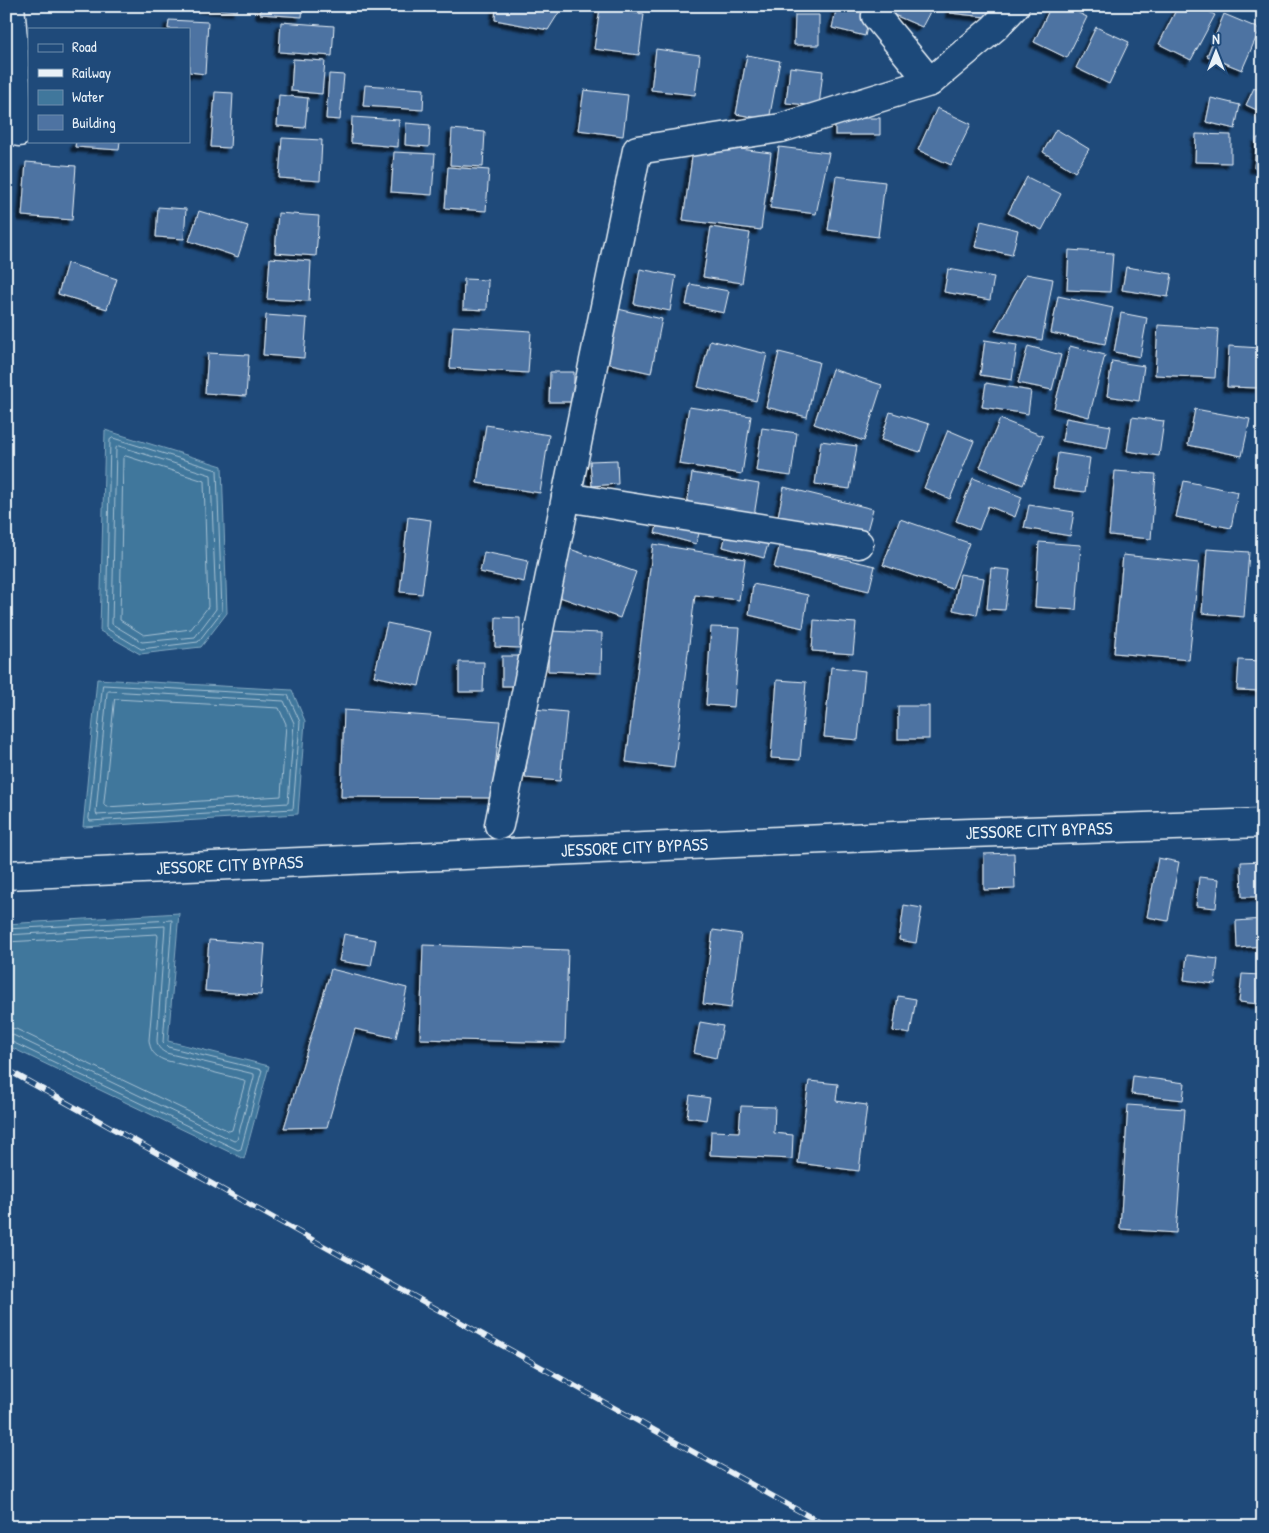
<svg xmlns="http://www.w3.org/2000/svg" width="1269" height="1533" font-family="'Patrick Hand',sans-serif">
	<defs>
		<filter id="shadow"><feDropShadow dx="-4.5" dy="4.5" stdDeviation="1" flood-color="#0009"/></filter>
	</defs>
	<rect width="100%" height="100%" fill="#1f4a7a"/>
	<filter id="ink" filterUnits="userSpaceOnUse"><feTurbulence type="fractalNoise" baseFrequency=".02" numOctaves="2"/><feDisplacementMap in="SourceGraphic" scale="10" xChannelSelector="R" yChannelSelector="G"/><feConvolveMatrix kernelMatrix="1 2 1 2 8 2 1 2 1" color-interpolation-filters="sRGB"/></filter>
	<g filter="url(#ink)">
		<g fill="#40779c" stroke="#83a8c1">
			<path d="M 105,430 L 222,466 L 227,613 L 201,647 L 140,654 L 100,631 Z"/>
			<path d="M 97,679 L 292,690 L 305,721 L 298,814 L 83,827 Z"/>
			<path d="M 179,913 L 168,1041 L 269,1066 L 244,1159 L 6,1045 L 6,924 Z"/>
		</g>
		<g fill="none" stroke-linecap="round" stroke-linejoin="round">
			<g stroke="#a5c0d3" stroke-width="1">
				<path d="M 113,438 L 217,470 L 222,611 L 198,642 L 141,649 L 106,628 L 110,440 Z"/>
				<path d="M 119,446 L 211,475 L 216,609 L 195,637 L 142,642 L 112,624 L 116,448 Z"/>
				<path d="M 126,456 L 204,481 L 208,607 L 191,629 L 144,635 L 120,620 L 123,458 Z"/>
				<path d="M 103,685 L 288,695 L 300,722 L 293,809 L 90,821 L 89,819 Z"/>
				<path d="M 109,691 L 284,701 L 294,723 L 288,803 L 97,815 L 96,812 L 107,693 Z"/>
				<path d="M 115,699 L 279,708 L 286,724 L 281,796 L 106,807 L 104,804 Z"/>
				<path d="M 6,929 L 172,920 L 163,1042 L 168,1047 L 262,1070 L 241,1149 L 238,1150 L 10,1041 L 6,1041"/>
				<path d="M 6,935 L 165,926 L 157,1040 C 157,1046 160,1050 166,1053 L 254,1074 L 254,1077 L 237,1140 L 234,1141 L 13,1035 L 6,1034"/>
				<path d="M 6,942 L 157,934 L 158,936 L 149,1040 C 150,1050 154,1056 164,1060 L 244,1080 L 245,1082 L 232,1130 L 229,1131 L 16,1029 L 6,1027"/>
			</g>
		</g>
		<g fill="#4e73a2" stroke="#e8f1f8" filter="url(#shadow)">
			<path d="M 204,6 L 238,6 L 237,11 L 203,8 Z"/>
			<path d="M 261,6 L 303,6 L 302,17 L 260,14 Z"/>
			<path d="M 496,6 L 563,6 L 548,30 L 495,20 Z"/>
			<path d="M 837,6 L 872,6 L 865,36 L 832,28 Z"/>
			<path d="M 887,6 L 933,6 L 922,27 L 885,11 Z"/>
			<path d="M 951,6 L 996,6 L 994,18 L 950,13 Z"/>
			<path d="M 1051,6 L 1064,6 L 1087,17 L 1067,58 L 1034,42 Z"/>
			<path d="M 1178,6 L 1198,6 L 1215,15 L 1191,60 L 1159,44 Z"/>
			<path d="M 600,8 L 644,14 L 639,55 L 594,49 Z"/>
			<path d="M 1224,14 L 1260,29 L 1242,70 L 1207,56 Z"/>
			<path d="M 795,15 L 819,15 L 819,45 L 794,45 Z"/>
			<path d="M 169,20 L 208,22 L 205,74 L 189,72 L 189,29 L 168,29 Z"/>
			<path d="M 281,22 L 334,26 L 332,56 L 279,52 Z"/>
			<path d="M 1096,27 L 1129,42 L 1109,84 L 1076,68 Z"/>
			<path d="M 656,49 L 700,55 L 695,95 L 651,90 Z"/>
			<path d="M 747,55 L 780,61 L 769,120 L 736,114 Z"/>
			<path d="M 293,59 L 325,61 L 322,94 L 291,91 Z"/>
			<path d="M 790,67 L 823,71 L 819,106 L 786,103 Z"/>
			<path d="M 329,74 L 344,75 L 340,120 L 326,119 Z"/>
			<path d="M 365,85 L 424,89 L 423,110 L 363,106 Z"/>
			<path d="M 1254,88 L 1263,92 L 1263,113 L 1246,105 Z"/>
			<path d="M 584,90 L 628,95 L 623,136 L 578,130 Z"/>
			<path d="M 215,92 L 233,93 L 230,148 L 211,147 Z"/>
			<path d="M 279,95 L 308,98 L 305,128 L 277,126 Z"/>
			<path d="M 1211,98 L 1240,105 L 1235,129 L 1206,122 Z"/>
			<path d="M 937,108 L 971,124 L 951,165 L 918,150 Z"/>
			<path d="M 352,117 L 399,120 L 398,147 L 351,143 Z"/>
			<rect x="835" y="118" width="45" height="17"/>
			<path d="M 406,123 L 430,125 L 429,147 L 405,145 Z"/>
			<path d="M 452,129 L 485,132 L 483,167 L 450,165 Z"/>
			<path d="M 1056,129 L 1089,149 L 1075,172 L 1043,152 Z"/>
			<path d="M 1196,134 L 1231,135 L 1231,163 L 1195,162 Z"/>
			<path d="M 282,138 L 322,140 L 320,181 L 279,178 Z"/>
			<path d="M 1257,138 L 1263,138 L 1263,169 L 1254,168 Z"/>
			<path d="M 76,141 L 120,141 L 119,150 L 75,147 Z"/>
			<path d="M 694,143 L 771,153 L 761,230 L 683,220 Z"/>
			<path d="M 779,147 L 829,153 L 816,214 L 770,208 Z"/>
			<path d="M 394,152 L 435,154 L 432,195 L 391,192 Z"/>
			<path d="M 26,162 L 76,166 L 72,220 L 22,216 Z"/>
			<path d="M 448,167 L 489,170 L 486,211 L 445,208 Z"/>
			<path d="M 836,176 L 885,182 L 878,237 L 828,230 Z"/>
			<path d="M 1027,177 L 1061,194 L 1042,230 L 1008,213 Z"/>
			<path d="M 158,207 L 186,209 L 184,239 L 156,237 Z"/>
			<path d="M 199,211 L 248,226 L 238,257 L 189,241 Z"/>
			<path d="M 278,213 L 319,216 L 316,256 L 275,253 Z"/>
			<path d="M 981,221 L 1018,230 L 1012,255 L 975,247 Z"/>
			<path d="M 711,227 L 750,233 L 742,283 L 703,277 Z"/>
			<path d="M 1069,250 L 1113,253 L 1110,292 L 1067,290 Z"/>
			<path d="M 270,258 L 311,261 L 309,301 L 267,299 Z"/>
			<path d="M 67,263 L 117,279 L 107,309 L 58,294 Z"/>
			<path d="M 1126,267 L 1172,274 L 1168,297 L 1122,290 Z"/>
			<path d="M 640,269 L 676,276 L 670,311 L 634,304 Z"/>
			<path d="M 948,269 L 994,277 L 990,300 L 944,292 Z"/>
			<path d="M 1026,274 L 1053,279 L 1042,340 L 995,331 Z"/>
			<path d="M 464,279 L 488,280 L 487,310 L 463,309 Z"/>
			<path d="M 690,284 L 729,291 L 724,313 L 686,305 Z"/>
			<path d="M 1058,296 L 1113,308 L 1105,344 L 1051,333 Z"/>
			<path d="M 618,309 L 662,319 L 651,373 L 606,363 Z"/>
			<path d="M 1121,313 L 1147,318 L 1140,357 L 1114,352 Z"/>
			<path d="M 266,315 L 307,318 L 304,358 L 263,355 Z"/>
			<path d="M 1158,325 L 1218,329 L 1215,378 L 1155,375 Z"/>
			<path d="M 453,326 L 531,331 L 528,373 L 450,368 Z"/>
			<path d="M 710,340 L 767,354 L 756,401 L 698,387 Z"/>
			<path d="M 985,340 L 1017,345 L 1012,380 L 980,375 Z"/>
			<path d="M 1028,346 L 1061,355 L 1052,390 L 1018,383 Z"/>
			<path d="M 1070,346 L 1105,355 L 1089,417 L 1054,408 Z"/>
			<path d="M 1229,346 L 1261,348 L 1259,388 L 1227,387 Z"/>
			<path d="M 779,352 L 819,362 L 807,417 L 766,407 Z"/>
			<path d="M 208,353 L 249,355 L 246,396 L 205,393 Z"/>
			<path d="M 1112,361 L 1144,366 L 1139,401 L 1107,396 Z"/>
			<path d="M 832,369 L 882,385 L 864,441 L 814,424 Z"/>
			<path d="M 550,372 L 574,372 L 574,402 L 549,402 Z"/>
			<path d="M 986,383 L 1031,391 L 1028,414 L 982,407 Z"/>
			<path d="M 689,407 L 751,416 L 742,474 L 679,464 Z"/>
			<path d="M 1195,409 L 1250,419 L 1242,456 L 1188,445 Z"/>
			<path d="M 890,412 L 929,424 L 920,452 L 881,440 Z"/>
			<path d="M 1132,417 L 1164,421 L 1159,456 L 1127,451 Z"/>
			<path d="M 1066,418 L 1111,426 L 1107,449 L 1062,441 Z"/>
			<path d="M 1000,419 L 1043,436 L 1023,485 L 980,467 Z"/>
			<path d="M 486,425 L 549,435 L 540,493 L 477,483 Z"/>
			<path d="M 762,428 L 797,433 L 791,476 L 756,471 Z"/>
			<path d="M 948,430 L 974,441 L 950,499 L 924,488 Z"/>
			<path d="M 821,441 L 857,446 L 850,489 L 815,484 Z"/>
			<path d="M 1058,453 L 1090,458 L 1085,492 L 1053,488 Z"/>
			<path d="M 617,460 L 618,484 L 592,486 L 590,461 Z"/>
			<path d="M 1115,471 L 1156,474 L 1151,539 L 1109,535 Z"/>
			<path d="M 692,473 L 759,484 L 754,516 L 687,505 Z"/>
			<path d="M 973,478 L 1022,497 L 1015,517 L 988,506 L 979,530 L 956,521 Z"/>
			<path d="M 1184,481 L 1238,492 L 1231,528 L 1176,517 Z"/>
			<path d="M 784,487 L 873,509 L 865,538 L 778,516 Z"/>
			<path d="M 1029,505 L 1074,512 L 1070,536 L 1024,528 Z"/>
			<path d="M 408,517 L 431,520 L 422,594 L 400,592 Z"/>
			<path d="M 900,519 L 969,543 L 952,589 L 883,565 Z"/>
			<path d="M 659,520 L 700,530 L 696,544 L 655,533 Z"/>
			<path d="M 726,534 L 768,544 L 764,558 L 723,547 Z"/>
			<path d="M 1039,542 L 1081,545 L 1076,610 L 1035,607 Z"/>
			<path d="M 653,544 L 745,559 L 739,600 L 695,595 L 674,768 L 626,762 Z"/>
			<path d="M 780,544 L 875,566 L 869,591 L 774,568 Z"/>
			<path d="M 567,548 L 636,572 L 620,618 L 551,594 Z"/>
			<path d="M 1207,549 L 1249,552 L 1244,617 L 1202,613 Z"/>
			<path d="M 484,552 L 528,561 L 524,582 L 480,572 Z"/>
			<path d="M 1123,555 L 1199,563 L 1189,660 L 1114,653 Z"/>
			<path d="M 991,568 L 1010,570 L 1005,610 L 987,609 Z"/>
			<path d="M 960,574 L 984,578 L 977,615 L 953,610 Z"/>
			<path d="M 753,584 L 808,595 L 803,628 L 749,615 Z"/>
			<path d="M 496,617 L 520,618 L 520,648 L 495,647 Z"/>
			<path d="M 814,620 L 856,623 L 853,654 L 812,651 Z"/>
			<path d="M 387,623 L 431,632 L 419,686 L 374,676 Z"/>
			<path d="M 711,627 L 740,628 L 734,707 L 706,705 Z"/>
			<path d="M 549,631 L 602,633 L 601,673 L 548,671 Z"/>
			<rect x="502" y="656" width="24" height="30"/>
			<path d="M 1239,660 L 1262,661 L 1260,691 L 1237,690 Z"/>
			<path d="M 459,662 L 484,662 L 483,692 L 459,692 Z"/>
			<path d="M 831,667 L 865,671 L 858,740 L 824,737 Z"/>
			<path d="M 777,680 L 806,682 L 800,760 L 771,758 Z"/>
			<rect x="898" y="706" width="31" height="33"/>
			<path d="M 533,709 L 567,712 L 560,781 L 525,778 Z"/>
			<path d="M 344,710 L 500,721 L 492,798 L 341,797 Z"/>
			<path d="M 1014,853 L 1015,889 L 984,890 L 984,854 Z"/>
			<path d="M 1158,858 L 1179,862 L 1168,921 L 1147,917 Z"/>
			<path d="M 1263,861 L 1263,897 L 1242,897 L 1241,862 Z"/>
			<path d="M 1199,877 L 1219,879 L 1216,908 L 1196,906 Z"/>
			<path d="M 904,905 L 922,908 L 916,943 L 899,940 Z"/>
			<path d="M 1263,919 L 1263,946 L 1237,948 L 1236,921 Z"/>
			<path d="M 713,930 L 741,934 L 731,1008 L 703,1004 Z"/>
			<path d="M 344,934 L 376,940 L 371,966 L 339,961 Z"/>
			<path d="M 209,940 L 265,944 L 261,995 L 205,991 Z"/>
			<path d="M 423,945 L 568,950 L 565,1043 L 420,1039 Z"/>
			<path d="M 1187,955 L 1218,959 L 1215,984 L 1184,980 Z"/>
			<path d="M 331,969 L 407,988 L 396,1038 L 355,1029 L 327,1127 L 284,1128 Z"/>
			<path d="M 1242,974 L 1261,975 L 1259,1004 L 1239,1002 Z"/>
			<path d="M 898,996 L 916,999 L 910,1034 L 893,1031 Z"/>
			<path d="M 700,1022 L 723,1026 L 716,1058 L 694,1053 Z"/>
			<path d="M 1133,1076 L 1185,1083 L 1183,1100 L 1131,1094 Z"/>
			<path d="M 809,1081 L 838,1084 L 836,1101 L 867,1105 L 859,1171 L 798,1163 Z"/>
			<path d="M 690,1095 L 710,1098 L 706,1120 L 687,1117 Z"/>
			<path d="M 1128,1105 L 1185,1109 L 1176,1233 L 1120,1229 Z"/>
			<path d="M 741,1106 L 775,1107 L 774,1133 L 793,1135 L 792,1159 L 710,1155 L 711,1131 L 739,1132 Z"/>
		</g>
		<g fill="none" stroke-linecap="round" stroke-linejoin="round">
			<defs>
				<g id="minor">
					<path d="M 10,6 L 14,48 L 19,132"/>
					<path d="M 881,6 L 876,16 L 930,82"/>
					<path d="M 566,497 L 859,544"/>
					<path d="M 499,825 L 637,150 L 781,128 L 930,82 L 994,28 L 1015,6"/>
				</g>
				<g id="trunk">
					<path id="s1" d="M 6,875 L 940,834 L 1263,823"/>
				</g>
			</defs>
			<use href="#minor" stroke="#e8f1f8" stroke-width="31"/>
			<use href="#trunk" stroke="#e8f1f8" stroke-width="31"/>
			<use href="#minor" stroke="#1f4a7a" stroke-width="28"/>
			<use href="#trunk" stroke="#1f4a7a" stroke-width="28"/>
			<defs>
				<path id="rail" d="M 6,1069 L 828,1527"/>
			</defs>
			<use href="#rail" stroke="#e8f1f8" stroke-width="5.5"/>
			<use href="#rail" stroke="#1f4a7a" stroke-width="4" stroke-dasharray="11" stroke-linecap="butt"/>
		</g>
	</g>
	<g text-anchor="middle" stroke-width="4.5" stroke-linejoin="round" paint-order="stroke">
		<g font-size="18" fill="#e8f1f8" stroke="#1f4a7a">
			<text dy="6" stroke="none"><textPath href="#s1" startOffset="1034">JESSORE CITY BYPASS</textPath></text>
			<text dy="6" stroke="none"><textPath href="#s1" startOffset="629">JESSORE CITY BYPASS</textPath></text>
			<text dy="6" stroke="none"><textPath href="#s1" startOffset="224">JESSORE CITY BYPASS</textPath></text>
		</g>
	</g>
	<rect width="1269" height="1533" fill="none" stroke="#1f4a7a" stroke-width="25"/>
	<rect x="12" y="12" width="1244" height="1508" fill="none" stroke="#e8f1f8" stroke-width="2" filter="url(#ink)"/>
	<rect x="28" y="28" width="162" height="115" fill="#1f4a7a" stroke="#6f8dac"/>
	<rect x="38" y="44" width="25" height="8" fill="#1f4a7a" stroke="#6f8dac"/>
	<text x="72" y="52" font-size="15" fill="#e8f1f8">Road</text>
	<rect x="38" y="69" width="25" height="8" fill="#e8f1f8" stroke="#6f8dac"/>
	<text x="72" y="78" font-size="15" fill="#e8f1f8">Railway</text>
	<rect x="38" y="90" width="25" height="15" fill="#40779c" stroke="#6f8dac"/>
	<text x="72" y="102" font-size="15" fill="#e8f1f8">Water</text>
	<rect x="38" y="115" width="25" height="15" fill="#4e73a2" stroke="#6f8dac"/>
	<text x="72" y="128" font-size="15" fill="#e8f1f8">Building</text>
	<g transform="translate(1216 52)" stroke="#1f4a7a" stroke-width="4" paint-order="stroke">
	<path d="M0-4L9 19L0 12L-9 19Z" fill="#e8f1f8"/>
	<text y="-8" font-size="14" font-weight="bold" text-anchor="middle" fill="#e8f1f8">N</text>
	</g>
</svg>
